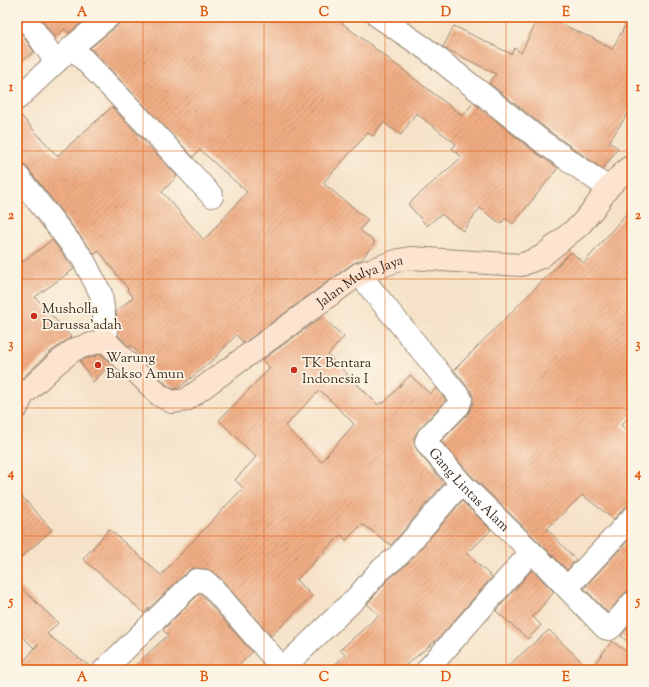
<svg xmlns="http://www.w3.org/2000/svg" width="649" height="687" font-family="'Sorts Mill Goudy',serif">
	<defs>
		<pattern id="building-hatch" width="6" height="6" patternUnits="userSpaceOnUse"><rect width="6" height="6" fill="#f1ad84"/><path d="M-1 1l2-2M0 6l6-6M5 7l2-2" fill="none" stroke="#c48d6b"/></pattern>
	</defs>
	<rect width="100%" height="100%" fill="#fcf5e5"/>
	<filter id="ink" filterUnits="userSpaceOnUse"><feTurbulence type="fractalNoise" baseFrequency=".025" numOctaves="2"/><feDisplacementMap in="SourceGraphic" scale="8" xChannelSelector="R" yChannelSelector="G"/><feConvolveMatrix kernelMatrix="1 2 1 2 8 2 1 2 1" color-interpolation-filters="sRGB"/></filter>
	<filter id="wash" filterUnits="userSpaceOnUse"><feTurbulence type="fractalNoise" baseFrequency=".012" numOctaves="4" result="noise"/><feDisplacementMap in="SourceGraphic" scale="16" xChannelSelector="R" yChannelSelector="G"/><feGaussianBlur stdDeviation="0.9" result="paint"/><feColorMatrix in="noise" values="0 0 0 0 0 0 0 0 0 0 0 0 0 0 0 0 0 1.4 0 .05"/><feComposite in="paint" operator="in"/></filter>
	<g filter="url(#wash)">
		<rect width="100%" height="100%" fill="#f5e2c8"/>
		<g id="blocks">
			<g fill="url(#building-hatch)" fill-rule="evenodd">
				<path d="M 40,17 L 88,17 L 69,33 L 65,29 L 54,37 Z"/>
				<path d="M 120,17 L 334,17 L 463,116 L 473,103 L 536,153 L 558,168 L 513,224 L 505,218 L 501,224 L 480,208 L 463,231 L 441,214 L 427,226 L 408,204 L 462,157 L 452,149 L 456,144 L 416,113 L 401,135 L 383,122 L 373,136 L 368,133 L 323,183 L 368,220 L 360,230 L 375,242 L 361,260 L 352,264 L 244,343 L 236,335 L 215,358 L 179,388 L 174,389 L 167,385 L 131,345 L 129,347 L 118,335 L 116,312 L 133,297 L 127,290 L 128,289 L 99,251 L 94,254 L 27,167 L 22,164 L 17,163 L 17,111 L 57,156 L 112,107 L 177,176 L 162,192 L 204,240 L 247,192 L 200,150 L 193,157 L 90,48 L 116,27 L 120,22 Z"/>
				<path d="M 539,17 L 547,17 L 589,37 L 589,36 L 612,49 L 630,17 L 632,17 L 632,107 L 609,142 L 618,148 L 603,169 L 552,133 L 489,83 L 496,74 L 443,47 L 454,26 L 511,54 L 515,48 L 521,53 Z"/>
				<path d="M 17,27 L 34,52 L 17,64 Z"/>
				<path d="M 632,207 L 632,414 L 621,425 L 632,435 L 632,506 L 628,506 L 623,509 L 614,519 L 582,495 L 547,529 L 576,560 L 567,570 L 470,474 L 441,441 L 468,414 L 473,403 L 473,397 L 471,391 L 454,370 L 571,252 L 584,263 Z"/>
				<path d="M 52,240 L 74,269 L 35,297 L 71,337 L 49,353 L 17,383 L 17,266 Z"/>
				<path d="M 322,317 L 344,337 L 328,355 L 378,405 L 381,402 L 383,404 L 410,375 L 430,394 L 436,388 L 446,400 L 419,429 L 414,437 L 414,443 L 419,453 L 444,483 L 391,545 L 364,525 L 363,526 L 361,525 L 346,540 L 341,535 L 296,580 L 312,596 L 271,636 L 221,579 L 213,572 L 206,569 L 192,568 L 188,571 L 144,613 L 83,559 L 109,529 L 161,575 L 243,488 L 235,480 L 256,457 L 219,420 L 270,368 L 262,360 ZM 320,390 L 354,424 L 321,462 L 285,426 Z"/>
				<path d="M 101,354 L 111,364 L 93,382 L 80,361 Z"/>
				<path d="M 17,491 L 52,530 L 17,561 Z"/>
				<path d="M 462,501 L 491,530 L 467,554 L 492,577 L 440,637 L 400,670 L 329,670 L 345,655 L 340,650 L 379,615 L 367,604 L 388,580 L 408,563 Z"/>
				<path d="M 632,536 L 632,591 L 627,591 L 623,595 L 608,613 L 584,588 Z"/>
				<path d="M 532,570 L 554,592 L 533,617 L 541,625 L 528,639 L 496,611 Z"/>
				<path d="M 17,584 L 58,623 L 47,634 L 92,668 L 92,670 L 17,670 L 38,644 L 34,648 L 17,631 Z"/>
				<path d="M 200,593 L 252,652 L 235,670 L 130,670 L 168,635 L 163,630 Z"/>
				<path d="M 632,623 L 632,646 L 621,636 Z"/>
				<path d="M 549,630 L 590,670 L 612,641 L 632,656 L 632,670 L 503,670 Z"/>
			</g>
		</g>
	</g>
	<g filter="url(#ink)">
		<use href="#blocks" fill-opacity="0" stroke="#988673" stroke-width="1"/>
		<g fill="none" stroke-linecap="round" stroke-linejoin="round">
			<defs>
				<g id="street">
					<path d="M 25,17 L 56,62"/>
					<path d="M 379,17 L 426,49 L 544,143 L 608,188"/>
					<path d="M 72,47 L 161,140 L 212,196"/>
					<path d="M 17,99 L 72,47 L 108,17"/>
					<path d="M 17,175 L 83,259 L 101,294 L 106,330 L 105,340"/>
					<path id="s1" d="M 359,274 L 461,399 L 459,405 L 428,437 L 426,442 L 428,445 L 461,483 L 548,568 L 605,628 L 609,629 L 612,627 L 632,603"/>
					<path d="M 567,588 L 632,518"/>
					<path d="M 282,669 L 357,597 L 379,571 L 399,555 L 461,483"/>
					<path d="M 104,670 L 196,580 L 205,581 L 212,587 L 284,670"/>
					<path d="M 427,670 L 531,552"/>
				</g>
				<g id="secondary">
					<path id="s2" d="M 17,408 L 23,395 L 57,363 L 75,349 L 105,340 L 159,395 L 172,402 L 186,400 L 359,274 L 399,260 L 411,258 L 521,265 L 541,257 L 580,225 L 595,207 L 608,188 L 628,168 L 632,166"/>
				</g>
			</defs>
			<use href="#street" stroke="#988673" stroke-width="24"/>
			<use href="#secondary" stroke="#988673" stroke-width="24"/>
			<use href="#street" stroke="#fff" stroke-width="22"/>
			<use href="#secondary" stroke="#fde4d0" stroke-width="22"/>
		</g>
	</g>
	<path fill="none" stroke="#df570d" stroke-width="1" stroke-opacity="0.55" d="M 143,17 L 143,670M 264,17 L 264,670M 385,17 L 385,670M 506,17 L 506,670M 17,151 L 632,151M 17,279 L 632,279M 17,408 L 632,408M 17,536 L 632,536"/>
	<g fill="#c8321e" stroke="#fcf5e5" stroke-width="1.5">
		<circle cx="34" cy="316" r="4"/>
		<circle cx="98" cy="365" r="4"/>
		<circle cx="294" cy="370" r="4"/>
	</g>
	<g text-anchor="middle" stroke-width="3.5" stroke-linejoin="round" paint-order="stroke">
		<g font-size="14" fill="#3b2a1e" stroke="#fcf5e5">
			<text dy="5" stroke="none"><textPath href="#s2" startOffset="433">Jalan Mulya Jaya</textPath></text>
			<text dy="5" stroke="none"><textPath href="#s1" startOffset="282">Gang Lintas Alam</textPath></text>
		</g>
		<g font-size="14" fill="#3b2a1e" stroke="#fcf5e5" text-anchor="start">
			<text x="42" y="313">Musholla<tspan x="42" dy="16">Darussa'adah</tspan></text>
			<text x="106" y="362">Warung<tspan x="106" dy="16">Bakso Amun</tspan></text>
			<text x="302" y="367">TK Bentara<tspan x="302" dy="16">Indonesia I</tspan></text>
		</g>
	</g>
	<rect width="649" height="687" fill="none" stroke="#fcf5e5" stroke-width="44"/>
	<rect x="22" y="22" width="605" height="643" fill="none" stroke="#df570d" stroke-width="1.5"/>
	<g font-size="13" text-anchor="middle" font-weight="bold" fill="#df570d">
		<text x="82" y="16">A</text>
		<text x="204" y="16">B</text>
		<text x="324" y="16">C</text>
		<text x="446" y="16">D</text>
		<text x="566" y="16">E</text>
		<text x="11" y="91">1</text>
		<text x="638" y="91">1</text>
		<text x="11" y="219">2</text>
		<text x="638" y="219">2</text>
		<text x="11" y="348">3</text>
		<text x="638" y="348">3</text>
		<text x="11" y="477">4</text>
		<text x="638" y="477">4</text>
		<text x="11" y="605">5</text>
		<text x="638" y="605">5</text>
		<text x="82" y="681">A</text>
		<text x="204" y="681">B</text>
		<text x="324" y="681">C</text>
		<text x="446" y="681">D</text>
		<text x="566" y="681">E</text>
	</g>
</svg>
